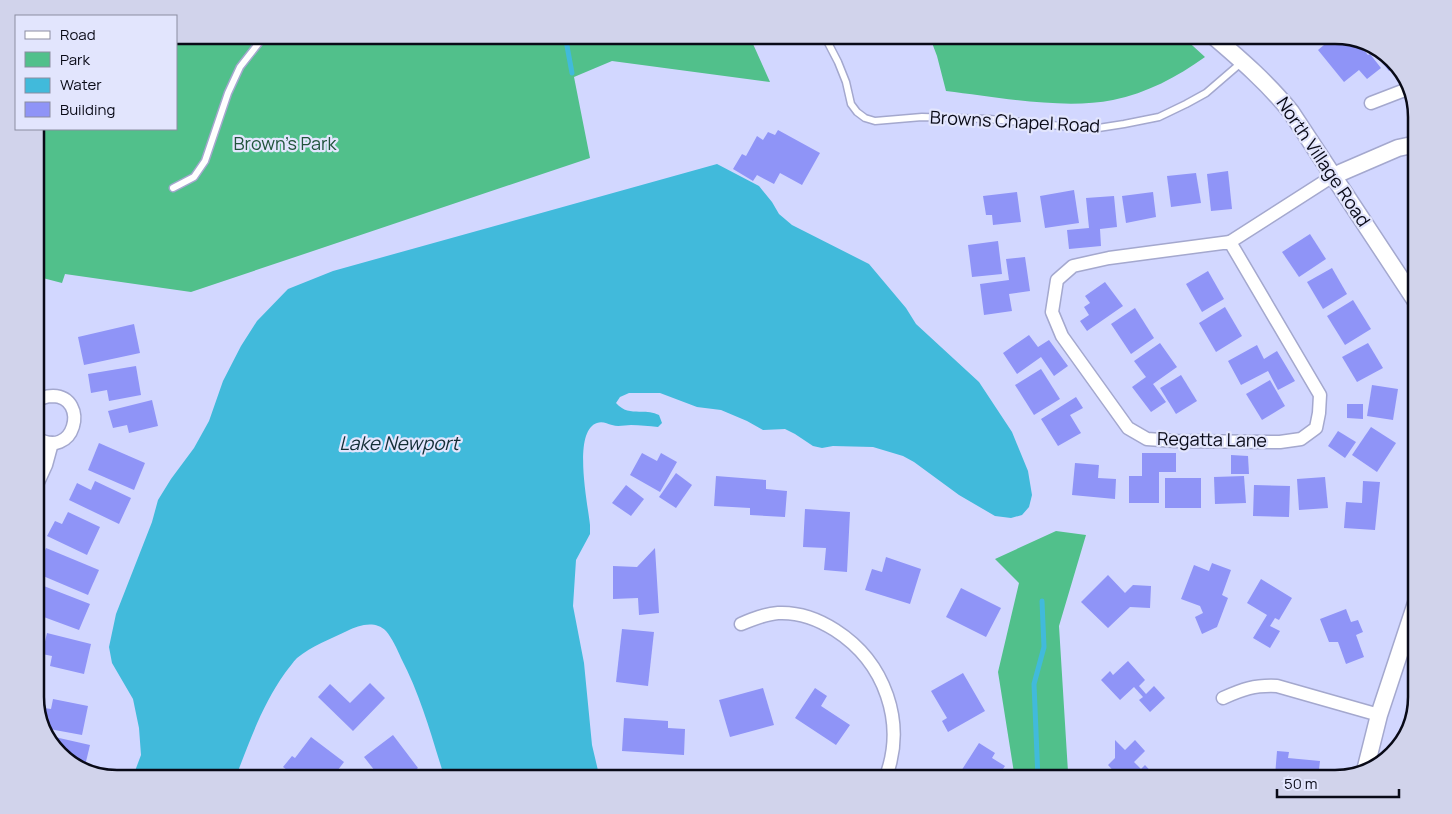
<svg xmlns="http://www.w3.org/2000/svg" width="1452" height="814" font-family="Manrope,sans-serif">
	<rect width="100%" height="100%" fill="#d2d7ff"/>
	<g fill="#51c08b">
		<path d="M 176,35 L 749,35 L 770,82 L 612,61 L 574,77 L 590,158 L 191,292 L 65,274 L 62,283 L 35,276 L 35,129 L 176,129 Z"/>
		<path d="M 929,35 L 1181,35 L 1205,57 C 1177,77 1147,93 1113,100 C 1063,110 997,97 946,91 L 937,56 Z"/>
		<path d="M 1056,531 L 1086,535 L 1059,626 L 1068,772 L 1070,779 L 1015,779 L 998,672 L 1019,583 L 995,559 Z"/>
	</g>
	<path fill="#41badb" d="M 717,164 L 759,186 L 772,202 L 779,214 L 792,225 L 869,264 L 906,308 L 916,324 L 979,382 L 1012,432 L 1028,471 L 1032,495 L 1029,507 L 1022,515 L 1011,518 L 995,516 L 959,495 L 914,462 L 903,456 L 873,447 L 833,446 L 822,448 L 813,446 L 795,434 L 785,429 L 763,430 L 747,421 L 721,410 L 697,407 L 660,393 L 629,393 L 620,397 L 616,403 C 629,418 644,407 659,415 L 662,423 L 658,427 C 649,426 640,425 631,425 C 625,425 618,427 612,425 C 607,424 603,421 597,423 C 572,431 588,505 590,525 L 590,534 L 576,560 L 573,606 L 584,663 L 592,745 L 600,779 L 445,779 C 432,738 421,696 401,658 C 397,649 392,638 386,631 C 375,620 359,625 347,631 C 330,639 312,646 297,658 C 293,662 289,668 285,673 C 262,705 249,743 235,779 L 132,779 L 141,755 L 139,728 L 133,699 L 112,663 L 109,647 L 116,614 L 152,522 L 158,500 L 171,479 L 194,448 L 209,421 L 223,381 L 241,346 L 257,321 L 288,289 L 333,271 Z"/>
	<g fill="none" stroke-linecap="round" stroke-linejoin="round">
		<g stroke="#41badb" stroke-width="5">
			<path d="M 565,35 L 572,73"/>
			<path d="M 1038,779 L 1034,684 L 1044,647 L 1042,601"/>
		</g>
	</g>
	<g fill="#8f94f7">
		<path d="M 1336,35 L 1356,40 L 1368,55 L 1370,54 L 1381,68 L 1367,79 L 1359,70 L 1344,82 L 1318,50 Z"/>
		<path d="M 1366,43 L 1376,46 L 1396,66 L 1389,71 Z"/>
		<path d="M 778,130 L 820,153 L 802,185 L 780,173 L 774,184 L 757,175 L 753,181 L 733,169 L 742,154 L 746,156 L 757,136 L 763,140 L 768,132 L 775,135 Z"/>
		<path d="M 1228,171 L 1232,209 L 1211,211 L 1207,174 Z"/>
		<path d="M 1196,173 L 1201,203 L 1171,207 L 1167,176 Z"/>
		<path d="M 1074,190 L 1079,223 L 1045,228 L 1040,196 Z"/>
		<path d="M 1017,192 L 1021,222 L 993,225 L 992,215 L 986,215 L 983,196 Z"/>
		<path d="M 1153,192 L 1156,217 L 1126,223 L 1122,196 Z"/>
		<path d="M 1114,196 L 1117,227 L 1100,229 L 1101,246 L 1069,249 L 1067,230 L 1089,228 L 1086,198 Z"/>
		<path d="M 1310,234 L 1326,259 L 1299,277 L 1282,252 Z"/>
		<path d="M 998,241 L 1002,274 L 972,277 L 968,245 Z"/>
		<path d="M 1025,257 L 1030,291 L 1009,294 L 1012,311 L 984,315 L 980,284 L 1009,280 L 1006,259 Z"/>
		<path d="M 1332,268 L 1347,294 L 1323,309 L 1307,282 Z"/>
		<path d="M 1208,271 L 1224,299 L 1202,312 L 1186,284 Z"/>
		<path d="M 1105,282 L 1123,306 L 1087,331 L 1080,321 L 1089,315 L 1084,307 L 1090,303 L 1085,296 Z"/>
		<path d="M 1353,300 L 1371,329 L 1345,345 L 1327,316 Z"/>
		<path d="M 1225,307 L 1242,336 L 1216,352 L 1199,323 Z"/>
		<path d="M 1135,308 L 1154,338 L 1131,354 L 1111,324 Z"/>
		<path d="M 134,324 L 140,353 L 84,365 L 78,337 Z"/>
		<path d="M 1029,335 L 1038,347 L 1049,340 L 1068,366 L 1054,376 L 1041,357 L 1017,374 L 1003,353 Z"/>
		<path d="M 1160,343 L 1177,367 L 1153,384 L 1166,402 L 1151,412 L 1132,387 L 1146,377 L 1134,361 Z"/>
		<path d="M 1368,343 L 1383,368 L 1357,382 L 1342,357 Z"/>
		<path d="M 1257,345 L 1264,359 L 1277,351 L 1295,381 L 1278,390 L 1268,371 L 1241,385 L 1228,361 Z"/>
		<path d="M 136,366 L 141,395 L 109,401 L 107,390 L 91,393 L 88,374 Z"/>
		<path d="M 1041,369 L 1060,399 L 1034,415 L 1015,385 Z"/>
		<path d="M 1181,375 L 1197,401 L 1176,414 L 1160,388 Z"/>
		<path d="M 1270,380 L 1285,406 L 1262,420 L 1246,394 Z"/>
		<path d="M 1372,385 L 1398,389 L 1393,420 L 1367,416 Z"/>
		<path d="M 1076,397 L 1083,408 L 1070,415 L 1081,433 L 1058,446 L 1041,419 Z"/>
		<path d="M 152,400 L 158,426 L 129,433 L 127,425 L 113,428 L 108,411 Z"/>
		<path d="M 1347,404 L 1363,404 L 1363,419 L 1347,418 Z"/>
		<path d="M 1371,427 L 1396,443 L 1377,472 L 1352,455 Z"/>
		<path d="M 1338,431 L 1356,442 L 1345,458 L 1328,446 Z"/>
		<path d="M 99,443 L 145,463 L 134,490 L 88,470 Z"/>
		<path d="M 642,453 L 657,461 L 661,453 L 677,462 L 660,492 L 630,475 Z"/>
		<path d="M 1142,453 L 1176,453 L 1176,472 L 1159,472 L 1159,503 L 1129,503 L 1129,476 L 1142,476 Z"/>
		<path d="M 1231,455 L 1248,456 L 1249,474 L 1231,474 Z"/>
		<path d="M 1075,463 L 1099,465 L 1098,478 L 1116,479 L 1115,499 L 1072,495 Z"/>
		<path d="M 676,473 L 692,485 L 676,508 L 659,497 Z"/>
		<path d="M 716,476 L 766,480 L 766,489 L 787,491 L 785,517 L 750,515 L 750,508 L 714,506 Z"/>
		<path d="M 1244,476 L 1246,503 L 1215,504 L 1214,477 Z"/>
		<path d="M 1325,477 L 1328,508 L 1299,510 L 1297,479 Z"/>
		<rect x="1165" y="478" width="36" height="30"/>
		<path d="M 95,481 L 131,498 L 119,524 L 69,500 L 77,483 L 91,490 Z"/>
		<path d="M 1363,481 L 1380,482 L 1375,530 L 1344,528 L 1346,502 L 1362,503 Z"/>
		<path d="M 626,485 L 644,499 L 631,516 L 612,503 Z"/>
		<path d="M 1254,485 L 1290,486 L 1289,517 L 1253,516 Z"/>
		<path d="M 805,509 L 850,512 L 847,572 L 824,570 L 826,548 L 803,547 Z"/>
		<path d="M 68,512 L 100,527 L 87,555 L 47,536 L 55,521 L 62,524 Z"/>
		<path d="M 46,548 L 99,570 L 88,595 L 36,573 Z"/>
		<path d="M 655,548 L 659,613 L 639,615 L 638,598 L 613,599 L 613,566 L 637,567 Z"/>
		<path d="M 886,557 L 921,569 L 910,604 L 865,590 L 872,569 L 882,572 Z"/>
		<path d="M 1212,563 L 1231,570 L 1222,595 L 1228,598 L 1217,627 L 1202,634 L 1195,617 L 1203,613 L 1200,606 L 1181,599 L 1194,565 L 1209,571 Z"/>
		<path d="M 1108,575 L 1125,593 L 1133,585 L 1151,586 L 1150,608 L 1130,607 L 1108,628 L 1081,602 Z"/>
		<path d="M 1261,579 L 1292,598 L 1279,620 L 1275,618 L 1270,626 L 1280,631 L 1270,648 L 1253,638 L 1267,615 L 1247,603 Z"/>
		<path d="M 36,583 L 90,604 L 79,630 L 41,616 L 44,610 L 35,606 Z"/>
		<path d="M 961,588 L 1001,608 L 986,637 L 946,617 Z"/>
		<path d="M 1346,609 L 1351,622 L 1358,620 L 1363,632 L 1356,635 L 1364,657 L 1346,664 L 1338,642 L 1329,642 L 1320,619 Z"/>
		<path d="M 622,629 L 654,632 L 648,686 L 616,682 Z"/>
		<path d="M 47,633 L 91,644 L 84,674 L 50,666 L 52,656 L 42,654 Z"/>
		<path d="M 1128,661 L 1145,680 L 1139,686 L 1146,694 L 1154,686 L 1165,698 L 1150,712 L 1139,700 L 1143,697 L 1134,687 L 1120,700 L 1101,680 L 1110,671 L 1113,675 Z"/>
		<path d="M 963,673 L 985,711 L 948,732 L 942,721 L 947,718 L 931,691 Z"/>
		<path d="M 370,683 L 385,698 L 353,731 L 318,697 L 330,684 L 350,703 Z"/>
		<path d="M 763,688 L 774,725 L 730,737 L 719,700 Z"/>
		<path d="M 815,688 L 827,696 L 821,706 L 850,725 L 836,745 L 795,718 Z"/>
		<path d="M 53,699 L 88,706 L 82,735 L 44,728 L 37,707 L 51,709 Z"/>
		<path d="M 624,718 L 668,721 L 668,728 L 685,729 L 684,755 L 622,751 Z"/>
		<path d="M 46,735 L 90,745 L 84,770 L 76,768 L 49,743 Z"/>
		<path d="M 393,735 L 418,768 L 404,779 L 364,779 L 375,771 L 364,757 Z"/>
		<path d="M 311,737 L 344,762 L 331,779 L 299,779 L 283,767 L 292,756 L 295,758 Z"/>
		<path d="M 1115,740 L 1125,750 L 1135,740 L 1145,751 L 1134,762 L 1141,769 L 1145,765 L 1157,778 L 1130,779 L 1124,773 L 1119,777 L 1108,765 L 1115,758 Z"/>
		<path d="M 979,743 L 995,753 L 992,758 L 1005,766 L 996,779 L 956,779 Z"/>
		<path d="M 1277,751 L 1289,752 L 1288,758 L 1320,761 L 1318,779 L 1287,779 L 1287,777 L 1275,776 Z"/>
		<path d="M 1254,770 L 1256,779 L 1223,779 L 1223,778 Z"/>
		<path d="M 785,772 L 807,778 L 807,779 L 783,779 Z"/>
		<path d="M 1207,773 L 1218,779 L 1204,779 Z"/>
	</g>
	<g fill="none" stroke-linecap="round" stroke-linejoin="round">
		<defs>
			<g id="service">
				<path d="M 824,35 L 838,62 L 846,82 L 851,104 L 857,112 L 865,118 L 875,121 L 922,117 L 989,119 L 1092,129 L 1124,124 L 1159,117 L 1186,104 L 1206,93 L 1242,62"/>
				<path d="M 173,188 L 194,177 L 205,161 L 228,93 L 240,67 L 265,35"/>
			</g>
			<g id="minor">
				<path d="M 1371,103 L 1410,88"/>
				<path d="M 1230,242 L 1320,395 L 1319,413 L 1316,428 L 1301,439 L 1280,442 L 1175,441 L 1147,439 L 1128,428 L 1062,336 L 1052,312 L 1057,280 L 1073,266 L 1109,258 Z"/>
				<path d="M 1230,242 L 1333,176"/>
				<path d="M 35,403 C 40,398 46,396 53,396 C 90,397 75,463 35,437"/>
				<path d="M 35,489 L 46,465 L 52,443"/>
				<path d="M 741,624 C 753,619 765,614 778,613 C 798,612 818,619 835,630 C 885,662 907,723 885,779"/>
				<path d="M 1223,698 C 1243,689 1254,685 1277,686 L 1379,715"/>
			</g>
			<g id="tertiary">
				<path d="M 1212,35 C 1240,59 1268,83 1291,112 L 1417,303"/>
				<path d="M 1333,176 L 1398,148 L 1417,144"/>
				<path d="M 1365,771 L 1379,715 L 1417,600"/>
			</g>
		</defs>
		<use href="#service" stroke="#a4a8ce" stroke-width="9"/>
		<use href="#minor" stroke="#a4a8ce" stroke-width="15"/>
		<use href="#tertiary" stroke="#a4a8ce" stroke-width="19"/>
		<use href="#service" stroke="#fff" stroke-width="6"/>
		<use href="#minor" stroke="#fff" stroke-width="12"/>
		<use href="#tertiary" stroke="#fff" stroke-width="16"/>
	</g>
	<g text-anchor="middle" stroke-width="4.5" stroke-linejoin="round" paint-order="stroke">
		<g font-size="18" fill="#090a17" stroke="#e2e5fd">
			<text transform="translate(1015 122) rotate(3)" y="6">Browns Chapel Road</text>
			<text transform="translate(1323 162) rotate(56)" y="6">North Village Road</text>
			<text transform="translate(1212 440) rotate(1)" y="6">Regatta Lane</text>
		</g>
		<g font-size="18" fill="#22543c" stroke="#e2e5fd">
			<text x="285" y="150">Brown's Park</text>
		</g>
		<g font-size="19" font-style="italic" fill="#142e36" stroke="#e2e5fd">
			<text x="399" y="450">Lake Newport</text>
		</g>
	</g>
	<path d="M0 0H1452V814H0ZM117 44H1335A73 73 0 0 1 1408 117V697A73 73 0 0 1 1335 770H117A73 73 0 0 1 44 697V117A73 73 0 0 1 117 44Z" fill="#d1d3eb" fill-rule="evenodd"/>
	<path fill="none" stroke="#090a17" stroke-width="2.5" d="M117 44H1335A73 73 0 0 1 1408 117V697A73 73 0 0 1 1335 770H117A73 73 0 0 1 44 697V117A73 73 0 0 1 117 44Z"/>
	<rect x="15" y="15" width="162" height="115" fill="#e2e5fd" stroke="#8b8da1"/>
	<rect x="25" y="31" width="25" height="8" fill="#ffffff" stroke="#8b8da1"/>
	<text x="60" y="40" font-size="15" fill="#090a17">Road</text>
	<rect x="25" y="52" width="25" height="15" fill="#51c08b" stroke="#8b8da1"/>
	<text x="60" y="65" font-size="15" fill="#090a17">Park</text>
	<rect x="25" y="78" width="25" height="15" fill="#41badb" stroke="#8b8da1"/>
	<text x="60" y="90" font-size="15" fill="#090a17">Water</text>
	<rect x="25" y="102" width="25" height="15" fill="#8f94f7" stroke="#8b8da1"/>
	<text x="60" y="115" font-size="15" fill="#090a17">Building</text>
	<path d="M1277 789v8h122v-8" fill="none" stroke="#090a17" stroke-width="2.5"/>
	<text x="1284" y="789" font-size="15" fill="#090a17" stroke="#e2e5fd" stroke-width="4" paint-order="stroke">50 m</text>
</svg>
